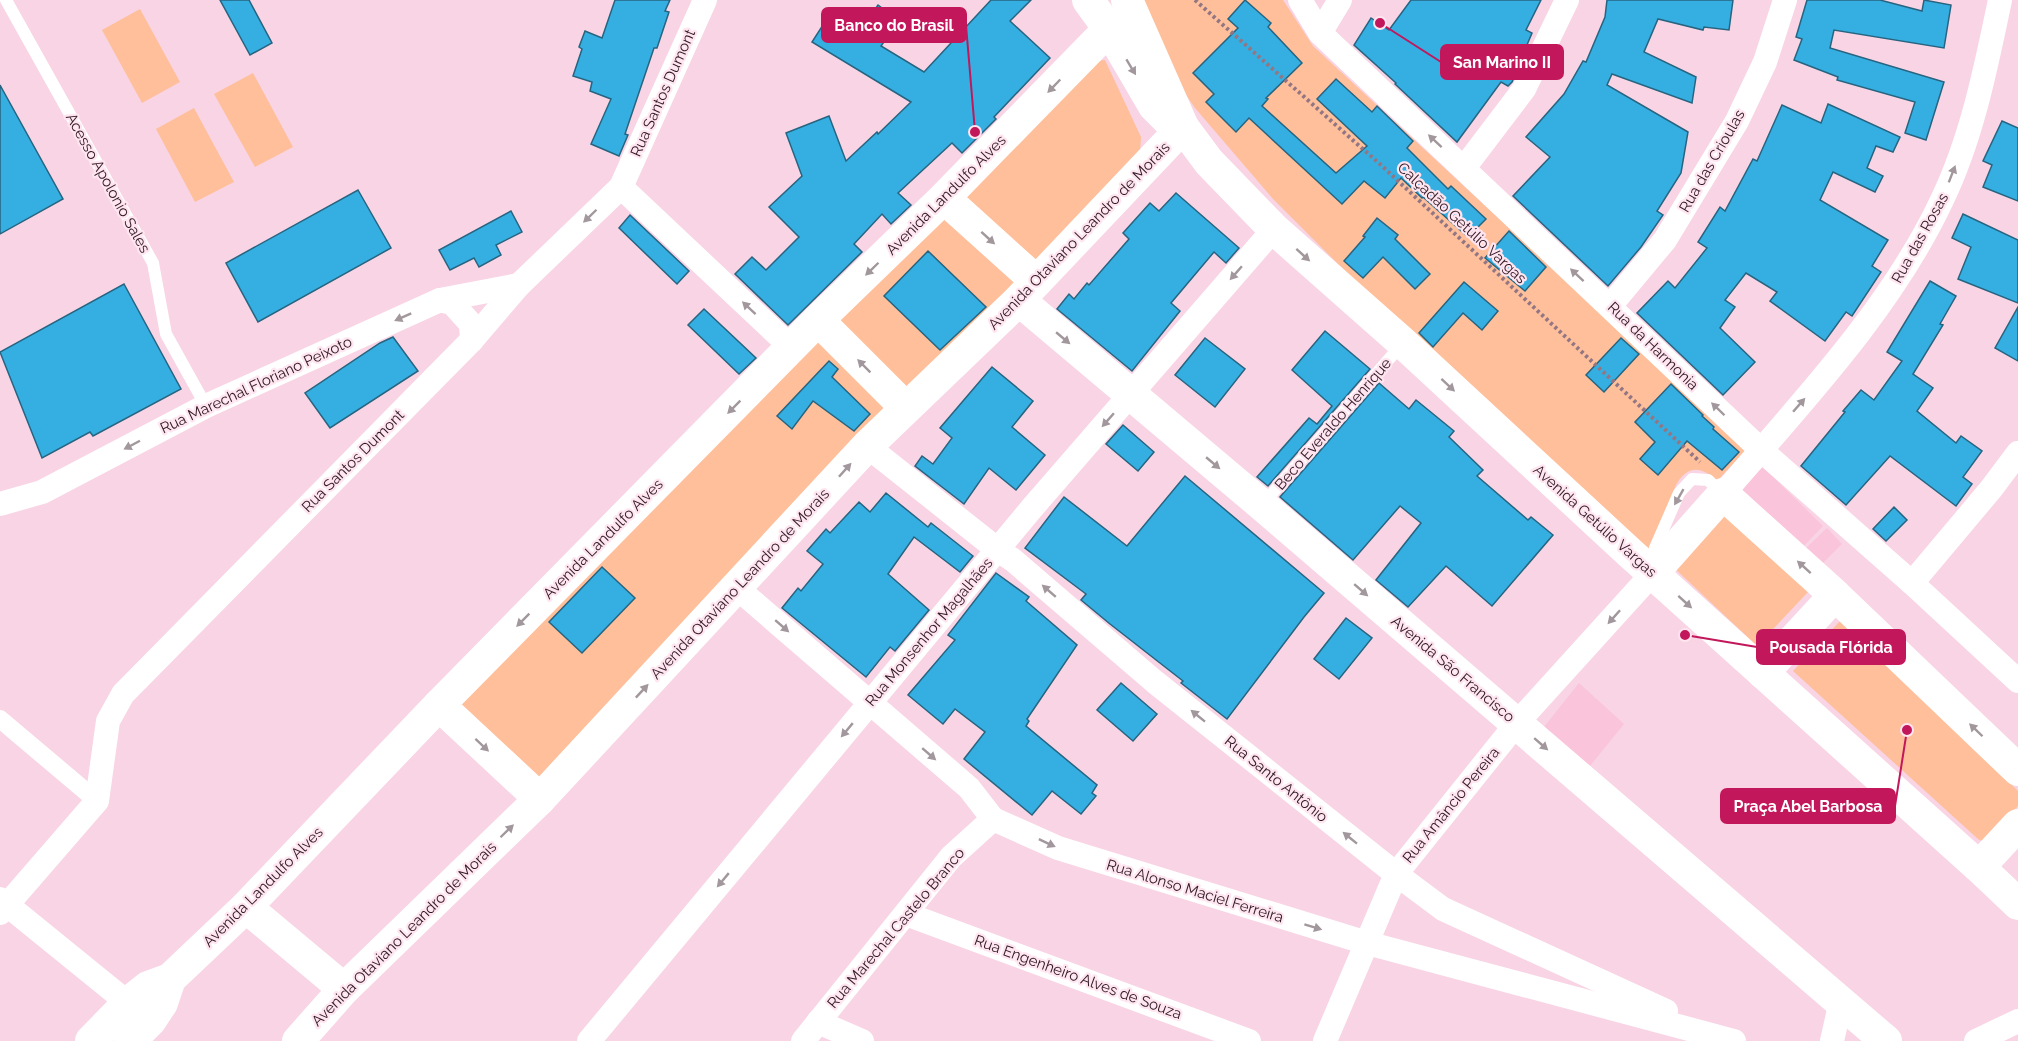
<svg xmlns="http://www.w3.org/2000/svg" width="2018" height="1041" font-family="Raleway,sans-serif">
	<rect width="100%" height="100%" fill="#f9d4e4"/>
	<g fill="#fac4db">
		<path d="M 1763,467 L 1823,526 L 1799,551 L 1739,492 Z"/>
		<path d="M 1827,528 L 1842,544 L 1818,568 L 1802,552 Z"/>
		<path d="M 1579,683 L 1624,724 L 1585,772 L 1540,732 Z"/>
	</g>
	<g fill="#febf9a">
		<path d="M 1139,0 L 1283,0 L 1313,46 L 1522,240 L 1750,446 L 1717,481 C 1702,466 1687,465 1676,485 L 1657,537 L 1647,550 L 1397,323 L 1273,199 L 1195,108 L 1173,76 Z"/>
		<path d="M 140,9 L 180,82 L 142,103 L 102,30 Z"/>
		<path d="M 1105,60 L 1141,137 L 1140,153 L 1034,267 L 959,194 L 1093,61 Z"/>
		<path d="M 253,73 L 293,147 L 255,167 L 214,94 Z"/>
		<path d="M 194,108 L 234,182 L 195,202 L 156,129 Z"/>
		<path d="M 947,208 L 1024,283 L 908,391 L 836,318 Z"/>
		<path d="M 821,339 L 888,406 L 536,781 L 435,689 Z"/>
		<path d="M 1723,510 L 1809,591 L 1757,646 L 1671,565 Z"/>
		<path d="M 1843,618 L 2018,791 L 2018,806 L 1986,839 L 1982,841 L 1978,839 L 1793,671 Z"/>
	</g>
	<g fill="#35afe2" stroke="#276480" stroke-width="1.5">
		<path d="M 220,0 L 249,0 L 272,43 L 250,55 Z"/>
		<path d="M 615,0 L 670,0 L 665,11 L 669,12 L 657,48 L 654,48 L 625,134 L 628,135 L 619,156 L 591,144 L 611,99 L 590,91 L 592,82 L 573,76 L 582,49 L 579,47 L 585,31 L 602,38 Z"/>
		<path d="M 991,0 L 1031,0 L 1010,21 L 1050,58 L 994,117 L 996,119 L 962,153 L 952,143 L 898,193 L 911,205 L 891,224 L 882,214 L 854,244 L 862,252 L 788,325 L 735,274 L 752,257 L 766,270 L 799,237 L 769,207 L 802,176 L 786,133 L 829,116 L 846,161 L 877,132 L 878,134 L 911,102 L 812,42 L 830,14 L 859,32 L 878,5 L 899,21 L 881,46 L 924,72 Z"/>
		<path d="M 1245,0 L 1271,23 L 1268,27 L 1302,63 L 1266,98 L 1268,99 L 1262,106 L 1336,173 L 1367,146 L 1317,99 L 1336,79 L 1372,112 L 1377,106 L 1413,141 L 1407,148 L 1448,189 L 1451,186 L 1486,219 L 1468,237 L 1423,197 L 1422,198 L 1401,178 L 1385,198 L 1364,181 L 1342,204 L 1249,118 L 1236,132 L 1206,102 L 1214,94 L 1193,73 L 1238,28 L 1228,19 Z"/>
		<path d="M 1411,0 L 1541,0 L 1526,30 L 1532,33 L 1521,59 L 1522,60 L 1512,82 L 1508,86 L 1501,82 L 1457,142 L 1395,84 L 1396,83 L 1354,45 L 1371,18 L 1389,30 Z"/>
		<path d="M 1607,0 L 1733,0 L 1729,30 L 1704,27 L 1703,30 L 1658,19 L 1644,52 L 1696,77 L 1692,103 L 1612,74 L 1607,85 L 1688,132 L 1681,173 L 1657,211 L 1663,215 L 1641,247 L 1608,286 L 1513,196 L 1550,157 L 1526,137 L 1564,94 L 1583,61 L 1586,62 L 1605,17 Z"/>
		<path d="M 1807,0 L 1880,0 L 1922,11 L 1924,0 L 1951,5 L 1944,48 L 1834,30 L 1830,48 L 1944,82 L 1926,140 L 1905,133 L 1915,102 L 1837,80 L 1838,77 L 1794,60 L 1802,39 L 1796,37 Z"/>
		<path d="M 0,85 L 63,199 L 0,234 Z"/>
		<path d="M 1828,104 L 1900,137 L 1893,152 L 1876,146 L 1867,168 L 1883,176 L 1875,192 L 1833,172 L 1820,200 L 1888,240 L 1872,266 L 1881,272 L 1852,316 L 1846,312 L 1825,341 L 1770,301 L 1777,292 L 1746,273 L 1725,300 L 1735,307 L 1720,328 L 1755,362 L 1723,395 L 1637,313 L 1668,281 L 1675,288 L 1707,248 L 1698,242 L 1720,207 L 1725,211 L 1753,159 L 1757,161 L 1782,105 L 1821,123 Z"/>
		<path d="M 2002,121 L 2018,128 L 2018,201 L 1983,187 L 1992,165 L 1983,161 Z"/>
		<path d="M 358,190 L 391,248 L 258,322 L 226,263 Z"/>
		<path d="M 1176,193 L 1239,248 L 1226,263 L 1214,252 L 1171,303 L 1180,311 L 1132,371 L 1057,309 L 1069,294 L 1074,299 L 1087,283 L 1089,285 L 1129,239 L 1123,233 L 1150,203 L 1159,211 Z"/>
		<path d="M 511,211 L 522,232 L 496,245 L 501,255 L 479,267 L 474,258 L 450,270 L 439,250 Z"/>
		<path d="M 1963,214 L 2018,240 L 2018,303 L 1958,279 L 1971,247 L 1952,238 Z"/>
		<path d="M 630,215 L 689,271 L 677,284 L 619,228 Z"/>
		<path d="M 1377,218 L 1398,235 L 1395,239 L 1430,274 L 1415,289 L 1383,257 L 1363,278 L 1344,261 L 1365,237 L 1363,236 Z"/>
		<path d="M 1509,231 L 1546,267 L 1525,291 L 1485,258 Z"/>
		<path d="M 928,251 L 986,307 L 940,350 L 884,296 Z"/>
		<path d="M 1930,281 L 1956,296 L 1940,324 L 1943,325 L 1913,374 L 1933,388 L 1917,411 L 1956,443 L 1961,436 L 1982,451 L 1963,477 L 1972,484 L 1956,506 L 1890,456 L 1846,505 L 1801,466 L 1845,412 L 1843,411 L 1861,390 L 1874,400 L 1902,361 L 1887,352 Z"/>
		<path d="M 1464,282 L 1498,311 L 1482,330 L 1463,313 L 1433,347 L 1419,333 Z"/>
		<path d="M 124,284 L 181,389 L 93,436 L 90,432 L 42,458 L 0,352 Z"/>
		<path d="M 2018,307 L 2018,361 L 1995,348 Z"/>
		<path d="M 704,309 L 756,358 L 739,374 L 688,325 Z"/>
		<path d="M 1325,331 L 1370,369 L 1268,486 L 1257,477 L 1309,418 L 1317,424 L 1332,406 L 1292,370 Z"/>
		<path d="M 393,337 L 418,371 L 330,428 L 305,393 L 380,343 Z"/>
		<path d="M 1205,338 L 1245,369 L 1215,407 L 1175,375 Z"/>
		<path d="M 1621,338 L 1639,354 L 1604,392 L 1586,375 Z"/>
		<path d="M 829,361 L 838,369 L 832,377 L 870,414 L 854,431 L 813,401 L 792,429 L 777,416 Z"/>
		<path d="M 992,367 L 1033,401 L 1012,427 L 1045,455 L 1016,490 L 989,468 L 964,504 L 915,466 L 922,456 L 933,464 L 952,438 L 940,428 Z"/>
		<path d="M 1379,383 L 1409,409 L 1416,400 L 1454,431 L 1449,437 L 1483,470 L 1477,476 L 1528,520 L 1531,517 L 1553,535 L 1492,606 L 1446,566 L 1408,607 L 1376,580 L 1421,523 L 1400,506 L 1353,560 L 1280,497 Z"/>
		<path d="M 1671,384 L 1703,415 L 1702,416 L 1714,427 L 1713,429 L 1739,452 L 1722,470 L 1687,441 L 1658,475 L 1640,459 L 1655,442 L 1635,422 Z"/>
		<path d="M 1123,425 L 1154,452 L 1138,471 L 1106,444 Z"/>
		<path d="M 1185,476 L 1324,593 L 1304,617 L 1227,719 L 1181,683 L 1183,681 L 1110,624 L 1081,600 L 1086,594 L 1025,548 L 1064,497 L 1127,546 Z"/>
		<path d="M 886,493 L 928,527 L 931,523 L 973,556 L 960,572 L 914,537 L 888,574 L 929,610 L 895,651 L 890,647 L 866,677 L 782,608 L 798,588 L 801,591 L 823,564 L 807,551 L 826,529 L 830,533 L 859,502 L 870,512 Z"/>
		<path d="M 1894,507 L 1907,520 L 1886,541 L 1873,529 Z"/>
		<path d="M 602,567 L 635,598 L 582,653 L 549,622 Z"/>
		<path d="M 996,573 L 1029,597 L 1026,601 L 1077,645 L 1027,719 L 1029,721 L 1026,726 L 1097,785 L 1092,793 L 1096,796 L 1081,814 L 1052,791 L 1032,815 L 964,759 L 985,732 L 955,709 L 943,724 L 908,695 L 955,640 L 948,635 Z"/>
		<path d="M 1346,618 L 1372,638 L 1339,679 L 1314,659 Z"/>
		<path d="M 1121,683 L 1157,714 L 1133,741 L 1097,710 Z"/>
	</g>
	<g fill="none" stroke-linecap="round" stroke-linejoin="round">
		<path stroke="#937683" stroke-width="4" stroke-dasharray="3 3" stroke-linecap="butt" d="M 1195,0 L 1382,166 L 1700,462"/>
		<g stroke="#fff" stroke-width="12">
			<path d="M 6,0 L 153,263 L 166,334 L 206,406"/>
			<path d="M 1263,504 L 1403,343"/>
			<path d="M 1655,560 L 1655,548 L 1679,493 L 1692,479 L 1708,480 L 1722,493"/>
		</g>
		<path stroke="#fff" stroke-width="18" d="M 0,719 L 97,801"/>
		<g stroke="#fff" stroke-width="24">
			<path d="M 1300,0 L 1320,33 L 1761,450 L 1912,583 L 2018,681"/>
			<path d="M 1320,33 L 1340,0"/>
			<path d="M 1464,168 L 1524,89 L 1567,0"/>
			<path d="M 621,187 L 792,348"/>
			<path d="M 440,300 L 452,303 L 471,324 L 472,340"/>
			<path d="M 1610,306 L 1665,240 L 1737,121 L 1765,62 L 1785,0"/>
			<path d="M 867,446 L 998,550 L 1013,560 L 1155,682 L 1396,874 L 1443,909 L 1666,1011"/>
			<path d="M 1723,494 C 1801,403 1891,309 1942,200 C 1972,138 1986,67 2000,0"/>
			<path d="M 0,504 L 42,492 L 206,406 L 440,300 L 519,285"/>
			<path d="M 1912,583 L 1991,489 L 2018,453"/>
			<path d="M 737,588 L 969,788 L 993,819 L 1058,848 L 1367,943 L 1734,1041"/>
			<path d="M 0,899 L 128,1003"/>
			<path d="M 0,913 L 97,801 L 108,721 L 123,694 L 472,340 L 519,285 L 621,187 L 705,0"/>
			<path d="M 906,914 L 1249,1041"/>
			<path d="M 818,1022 L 862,1041"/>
			<path d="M 589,1041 L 1032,508 L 1274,229"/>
			<path d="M 803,1041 L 951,857 L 993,819"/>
			<path d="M 1325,1041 L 1396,874 L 1517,723 L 1653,573"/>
			<path d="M 1832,1041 L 1841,1001"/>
			<path d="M 1976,1041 L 2018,1021"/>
		</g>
		<g stroke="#fff" stroke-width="32">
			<path d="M 1088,0 L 1109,29 L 1154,106 L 1170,122 L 1183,127 L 1209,162 L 1274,229 L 1403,343 L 1630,553 L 1979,867 L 2018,904"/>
			<path d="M 944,198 L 1036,281"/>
			<path d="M 1019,300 L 1262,505 L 1886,1041"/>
			<path d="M 818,320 L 906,408"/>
			<path d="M 1653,573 L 1723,494 L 1835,595 L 2018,770"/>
			<path d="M 1763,673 L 1835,595"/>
			<path d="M 439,705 L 540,799"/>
			<path d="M 1979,867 L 2018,825"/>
			<path d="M 246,907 L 344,989"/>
			<path d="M 91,1041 L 128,1003 L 148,987 L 170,979 L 246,907 L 439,705 L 818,320 L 944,198 L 1109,29"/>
			<path d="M 130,1041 L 150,1021 L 162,1003 L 170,979"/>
			<path d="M 298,1041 L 344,989 L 540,799 L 867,446 L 1019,300 L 1183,127 L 1127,0"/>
		</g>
	</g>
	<defs><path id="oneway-solid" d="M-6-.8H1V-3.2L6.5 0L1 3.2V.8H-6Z" transform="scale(1.5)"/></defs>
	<g fill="#a1979c">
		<use href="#oneway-solid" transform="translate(1131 67) rotate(59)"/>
		<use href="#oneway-solid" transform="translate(1054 86) rotate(134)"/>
		<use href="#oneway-solid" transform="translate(1435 141) rotate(-137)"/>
		<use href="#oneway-solid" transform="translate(1952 174) rotate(-69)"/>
		<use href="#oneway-solid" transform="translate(590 216) rotate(136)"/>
		<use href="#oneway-solid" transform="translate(988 238) rotate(42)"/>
		<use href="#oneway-solid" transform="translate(1303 255) rotate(42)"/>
		<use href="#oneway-solid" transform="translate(872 269) rotate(136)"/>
		<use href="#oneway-solid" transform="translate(1236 273) rotate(131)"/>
		<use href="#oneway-solid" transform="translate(1577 275) rotate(-137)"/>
		<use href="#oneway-solid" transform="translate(749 308) rotate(-137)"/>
		<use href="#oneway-solid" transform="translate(403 317) rotate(156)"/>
		<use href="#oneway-solid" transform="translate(1063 338) rotate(40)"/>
		<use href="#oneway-solid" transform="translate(864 366) rotate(-135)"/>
		<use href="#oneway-solid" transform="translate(1448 385) rotate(43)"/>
		<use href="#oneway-solid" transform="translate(1799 405) rotate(-49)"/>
		<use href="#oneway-solid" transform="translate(734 407) rotate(135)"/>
		<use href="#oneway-solid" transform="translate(1718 409) rotate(-136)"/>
		<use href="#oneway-solid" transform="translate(1108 420) rotate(131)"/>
		<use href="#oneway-solid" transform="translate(132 445) rotate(152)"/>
		<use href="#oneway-solid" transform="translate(1213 463) rotate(40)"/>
		<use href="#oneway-solid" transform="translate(845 470) rotate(-48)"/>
		<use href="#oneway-solid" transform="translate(1679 497) rotate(120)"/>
		<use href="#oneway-solid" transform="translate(1804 567) rotate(-138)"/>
		<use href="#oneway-solid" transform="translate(1361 590) rotate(41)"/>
		<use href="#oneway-solid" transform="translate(1049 591) rotate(-139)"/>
		<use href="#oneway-solid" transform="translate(1685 602) rotate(42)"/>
		<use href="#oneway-solid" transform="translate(1614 617) rotate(132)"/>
		<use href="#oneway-solid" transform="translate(523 620) rotate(135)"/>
		<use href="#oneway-solid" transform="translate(782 626) rotate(41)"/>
		<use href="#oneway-solid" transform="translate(642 691) rotate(-47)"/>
		<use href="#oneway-solid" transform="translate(1198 716) rotate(-141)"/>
		<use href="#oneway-solid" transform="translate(847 730) rotate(130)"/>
		<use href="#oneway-solid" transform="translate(1976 730) rotate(-136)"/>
		<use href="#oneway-solid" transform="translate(1541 744) rotate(41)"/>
		<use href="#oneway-solid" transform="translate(482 745) rotate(43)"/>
		<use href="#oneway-solid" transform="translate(929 754) rotate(41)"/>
		<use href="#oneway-solid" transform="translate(507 831) rotate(-44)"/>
		<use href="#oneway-solid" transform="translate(1350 838) rotate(-141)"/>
		<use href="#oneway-solid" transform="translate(1047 843) rotate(25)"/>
		<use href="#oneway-solid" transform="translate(723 880) rotate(130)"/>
		<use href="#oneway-solid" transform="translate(1313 927) rotate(17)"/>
	</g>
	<g text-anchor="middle" stroke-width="4.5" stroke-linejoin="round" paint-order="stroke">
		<g font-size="15" fill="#2e1822" stroke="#ffe5f0">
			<text transform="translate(663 93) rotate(-66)" y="5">Rua Santos Dumont</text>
			<text transform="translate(1712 161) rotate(-60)" y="5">Rua das Crioulas</text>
			<text transform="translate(108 183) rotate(61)" y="5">Acesso Apolonio Sales</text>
			<text transform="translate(946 195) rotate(-45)" y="5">Avenida Landulfo Alves</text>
			<text transform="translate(1462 223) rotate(43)" y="5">Calçadão Getúlio Vargas</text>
			<text transform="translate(1079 236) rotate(-46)" y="5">Avenida Otaviano Leandro de Morais</text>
			<text transform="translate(1920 238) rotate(-61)" y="5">Rua das Rosas</text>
			<text transform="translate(1653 346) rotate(44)" y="5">Rua da Harmonia</text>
			<text transform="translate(256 385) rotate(-25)" y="5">Rua Marechal Floriano Peixoto</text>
			<text transform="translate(1333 424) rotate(-49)" y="5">Beco Everaldo Henrique</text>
			<text transform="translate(353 461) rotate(-45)" y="5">Rua Santos Dumont</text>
			<text transform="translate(1595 521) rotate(42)" y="5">Avenida Getúlio Vargas</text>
			<text transform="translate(603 539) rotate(-45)" y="5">Avenida Landulfo Alves</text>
			<text transform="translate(740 584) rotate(-47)" y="5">Avenida Otaviano Leandro de Morais</text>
			<text transform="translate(929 632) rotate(-50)" y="5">Rua Monsenhor Magalhães</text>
			<text transform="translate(1453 669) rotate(40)" y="5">Avenida São Francisco</text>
			<text transform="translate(1276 779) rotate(39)" y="5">Rua Santo Antônio</text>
			<text transform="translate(1451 805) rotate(-51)" y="5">Rua Amâncio Pereira</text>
			<text transform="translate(263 887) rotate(-45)" y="5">Avenida Landulfo Alves</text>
			<text transform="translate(1195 891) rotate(17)" y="5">Rua Alonso Maciel Ferreira</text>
			<text transform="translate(896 928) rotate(-50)" y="5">Rua Marechal Castelo Branco</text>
			<text transform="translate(404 934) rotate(-45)" y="5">Avenida Otaviano Leandro de Morais</text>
			<text transform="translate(1078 977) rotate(20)" y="5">Rua Engenheiro Alves de Souza</text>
		</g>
	</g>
	<path fill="none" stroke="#c2185b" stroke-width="2" d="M975 132L966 25M1380 23L1441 62M1685 635L1757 647M1907 730L1895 806"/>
	<g fill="#c2185b" stroke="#ffe5f0" stroke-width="2">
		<circle cx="975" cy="132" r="6"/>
		<circle cx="1380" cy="23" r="6"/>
		<circle cx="1685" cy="635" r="6"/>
		<circle cx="1907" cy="730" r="6"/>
	</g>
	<g fill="#c2185b" stroke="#c2185b" stroke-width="2">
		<rect x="822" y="8" width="144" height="34" rx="6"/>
		<rect x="1441" y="45" width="122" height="34" rx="6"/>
		<rect x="1757" y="630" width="148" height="34" rx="6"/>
		<rect x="1721" y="789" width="174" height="34" rx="6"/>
	</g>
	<g font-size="16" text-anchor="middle" font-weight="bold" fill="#fff">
		<text x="894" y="31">Banco do Brasil</text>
		<text x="1502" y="68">San Marino II</text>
		<text x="1831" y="653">Pousada Flórida</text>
		<text x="1808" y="812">Praça Abel Barbosa</text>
	</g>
</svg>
